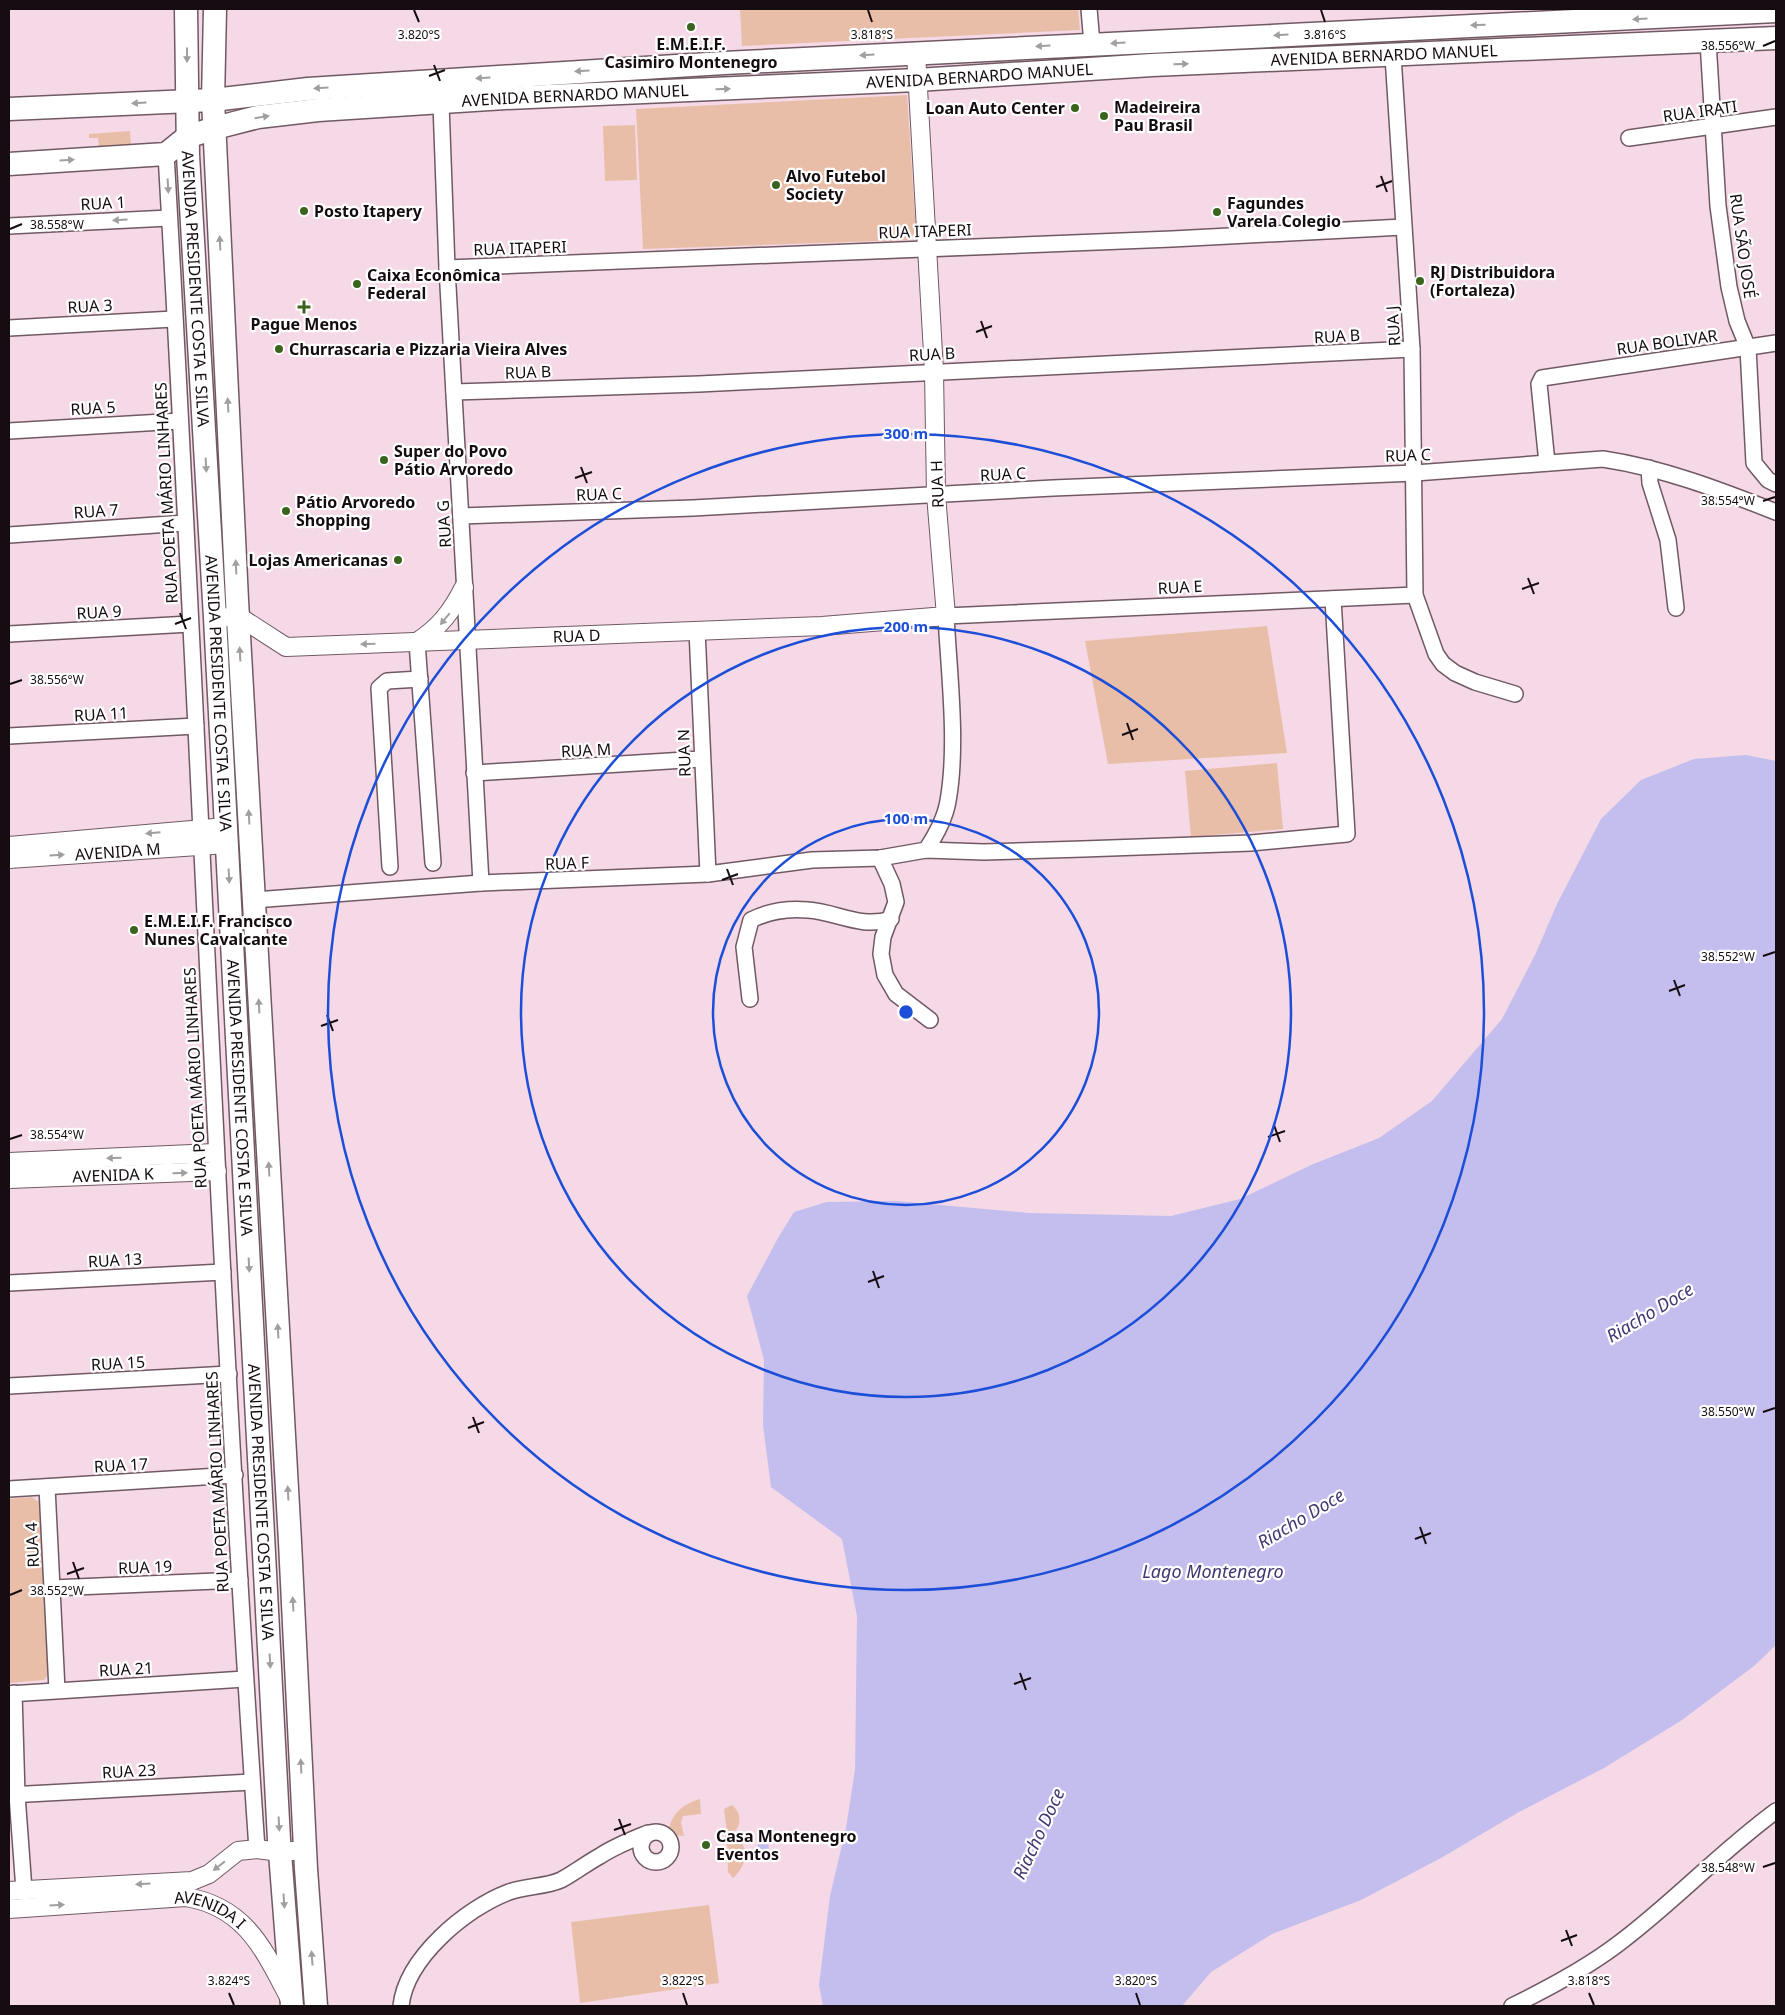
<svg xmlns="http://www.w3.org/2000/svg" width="1785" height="2015" font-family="'Noto Sans',sans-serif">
	<rect width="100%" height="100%" fill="#f5d9e6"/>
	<g fill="#e9bea9">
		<path d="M 740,9 L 1078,9 L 1080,30 L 742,46 Z"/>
		<path d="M 907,95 L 916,232 L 910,240 L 643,249 L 636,109 Z"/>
		<path d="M 635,125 L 637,180 L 605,181 L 603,126 Z"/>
		<path d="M 130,131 L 131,145 L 99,147 L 98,138 L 89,138 L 89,134 Z"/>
		<path d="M 1267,626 L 1287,753 L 1108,764 L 1085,641 Z"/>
		<path d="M 1277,763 L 1283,829 L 1191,837 L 1185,771 Z"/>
		<path d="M 32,1497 L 40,1503 L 51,1671 L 44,1680 L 9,1683 L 9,1499 Z"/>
		<path d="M 700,1799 L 701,1814 L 683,1816 L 681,1822 L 684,1836 L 674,1835 L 669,1828 C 673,1812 685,1803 700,1799 Z"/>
		<path d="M 732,1805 C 740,1812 742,1821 736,1830 L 727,1833 L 724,1809 Z"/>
		<path d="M 730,1840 L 742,1844 C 750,1855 742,1870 733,1878 L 728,1872 L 727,1842 Z"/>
		<path d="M 709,1905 L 719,1983 L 580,2003 L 571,1922 Z"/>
	</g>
	<g fill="#c3beee">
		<path d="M 1746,755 L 1776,761 L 1776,1645 L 1754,1666 L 1682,1720 L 1604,1768 L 1519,1812 L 1441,1858 L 1361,1900 L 1272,1934 L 1211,1972 L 1182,2006 L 823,2006 L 819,1985 L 830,1896 L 846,1828 L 855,1770 L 857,1616 L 842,1539 L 771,1487 L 763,1425 L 764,1360 L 747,1296 L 778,1238 L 794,1212 L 827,1202 L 896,1201 L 1029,1213 L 1171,1216 L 1240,1199 L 1311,1165 L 1379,1138 L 1432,1101 L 1502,1019 L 1536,953 L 1557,904 L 1601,819 L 1641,780 L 1694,759 Z"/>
		<path d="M 768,1831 L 769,1852 L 758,1853 L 758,1832 Z"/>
	</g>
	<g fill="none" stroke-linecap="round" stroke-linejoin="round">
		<defs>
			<g id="minor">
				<path d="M 1089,9 L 1092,44"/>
				<path d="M 1708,41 L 1718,206 L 1729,287 L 1737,321 L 1748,348 L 1754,463 L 1768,480 L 1776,484"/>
				<path d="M 1393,56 L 1412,349 L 1415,595 L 1436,654 L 1443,664 L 1455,673 L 1475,682 L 1515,694"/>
				<path d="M 441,104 L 447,268 L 481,883"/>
				<path d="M 1629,138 L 1776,117"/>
				<path d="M 166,154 C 199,719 218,1285 257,1849"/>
				<path d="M 9,226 L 169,218"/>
				<path d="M 447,268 L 1172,239 L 1403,227"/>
				<path d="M 9,328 L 174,319"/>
				<path d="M 454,392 L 699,384 L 1412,349"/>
				<path d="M 9,431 L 180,421"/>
				<path d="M 1547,463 L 1539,384 L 1542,378 L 1776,343"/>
				<path d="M 1649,468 L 1650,483 L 1668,540 L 1676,608"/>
				<path d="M 461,516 L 693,508 L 1053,488 L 1415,473 L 1603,459 C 1663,468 1720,490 1776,512"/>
				<path d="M 9,535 L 185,523"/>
				<path d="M 697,630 L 708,874"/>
				<path d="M 9,634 L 190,624"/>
				<path d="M 417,642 L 433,863"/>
				<path d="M 9,736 L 196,726"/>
				<path d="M 474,773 L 701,759"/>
				<path d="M 926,850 C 936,835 945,819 948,801 C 958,745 949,674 946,616 L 1415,595"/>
				<path d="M 880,858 L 892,884 L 896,902 L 883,937 L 881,954 L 885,975 L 896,994 L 930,1020"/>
				<path d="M 390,867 L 379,688 L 387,681 L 420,679"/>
				<path d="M 253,900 L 481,883 L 708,874 L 812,860 L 880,858 L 926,850 L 984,852 L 1083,849 L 1251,843 L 1347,834 L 1333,599"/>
				<path d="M 750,999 L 744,947 L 751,920 C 769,911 788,908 808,910 C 837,912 861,929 891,919"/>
				<path d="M 9,1283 L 223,1272"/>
				<path d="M 9,1386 L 229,1374"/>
				<path d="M 47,1487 L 57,1690"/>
				<path d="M 9,1489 L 235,1475"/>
				<path d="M 52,1588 L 240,1580"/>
				<path d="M 14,1693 L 17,1795 L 24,1890"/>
				<path d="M 9,1694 L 245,1679"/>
				<path d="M 9,1795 L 252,1782"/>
				<circle cx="656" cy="1847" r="15"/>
				<path d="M 401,2006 C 406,1958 466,1908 509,1892 C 526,1886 545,1887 561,1880 C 574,1873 587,1863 600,1856 C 615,1846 631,1840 648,1833"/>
				<path d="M 1512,2006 C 1549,1988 1585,1969 1618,1944 C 1673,1903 1720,1852 1776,1811"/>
			</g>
			<g id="tertiary">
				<path id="s1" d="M 228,617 L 238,616 L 286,647 L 822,626 L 946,616 L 936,495 L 934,371 L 916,53"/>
				<path d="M 417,642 C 440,627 452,611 464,587"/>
				<path d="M 9,846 L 226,827"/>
				<path id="s2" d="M 9,859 L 227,844"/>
				<path d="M 9,1162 L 215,1153"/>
				<path id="s3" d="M 9,1179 L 217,1171"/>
				<path d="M 9,1891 L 192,1881 L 209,1874 L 238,1851 L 257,1849 L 280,1852 L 305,1850"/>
				<path id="s4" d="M 9,1909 L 186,1897 C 246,1907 264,1950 290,1999"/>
			</g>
			<g id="primary">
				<path id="s5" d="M 186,9 L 188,155 L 215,618 L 279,1840 L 292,2006"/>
				<path d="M 215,9 L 213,100 L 237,600 L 290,1542 L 306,1869 L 316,2006"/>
				<path d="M 9,109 L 213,100 L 308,89 L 724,63 L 1776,11"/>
				<path id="s6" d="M 9,164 L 166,154 L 187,137 L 215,128 L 258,117 L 318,110 L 505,98 L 917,80 L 1152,65 L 1776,38"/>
			</g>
		</defs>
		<use href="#minor" stroke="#715964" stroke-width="18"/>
		<use href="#tertiary" stroke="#715964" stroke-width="20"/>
		<use href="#primary" stroke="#715964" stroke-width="25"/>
		<use href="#minor" stroke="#fff" stroke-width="15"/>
		<use href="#tertiary" stroke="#fff" stroke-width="18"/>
		<use href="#primary" stroke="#fff" stroke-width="22"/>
	</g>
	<defs><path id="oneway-solid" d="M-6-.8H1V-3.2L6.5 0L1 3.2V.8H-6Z" transform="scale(1.25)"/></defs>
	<g fill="#a19ea0">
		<use href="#oneway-solid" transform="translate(1640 19) rotate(177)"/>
		<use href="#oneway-solid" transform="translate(1478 25) rotate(178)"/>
		<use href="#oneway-solid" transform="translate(1281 35) rotate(177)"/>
		<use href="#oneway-solid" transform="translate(1118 43) rotate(177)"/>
		<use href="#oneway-solid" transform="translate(1043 46) rotate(177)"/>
		<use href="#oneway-solid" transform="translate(187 55) rotate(90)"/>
		<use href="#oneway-solid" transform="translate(867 55) rotate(177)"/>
		<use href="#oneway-solid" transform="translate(1181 64) rotate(-2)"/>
		<use href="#oneway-solid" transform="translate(582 71) rotate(176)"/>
		<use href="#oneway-solid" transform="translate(483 78) rotate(176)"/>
		<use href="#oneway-solid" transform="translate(321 88) rotate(176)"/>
		<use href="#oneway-solid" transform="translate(723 89) rotate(-2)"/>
		<use href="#oneway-solid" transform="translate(139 103) rotate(177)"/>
		<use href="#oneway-solid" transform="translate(262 117) rotate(-9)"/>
		<use href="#oneway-solid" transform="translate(67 160) rotate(-3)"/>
		<use href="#oneway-solid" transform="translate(168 186) rotate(87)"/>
		<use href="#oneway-solid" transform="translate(120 220) rotate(177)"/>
		<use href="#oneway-solid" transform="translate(220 243) rotate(-93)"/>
		<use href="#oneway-solid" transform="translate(228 405) rotate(-93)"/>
		<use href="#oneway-solid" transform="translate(206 465) rotate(87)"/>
		<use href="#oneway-solid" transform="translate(236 567) rotate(-93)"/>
		<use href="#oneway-solid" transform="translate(445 619) rotate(129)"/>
		<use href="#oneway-solid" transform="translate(368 644) rotate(178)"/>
		<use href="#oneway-solid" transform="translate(240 654) rotate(-93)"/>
		<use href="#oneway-solid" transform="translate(249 817) rotate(-93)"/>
		<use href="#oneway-solid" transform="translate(153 833) rotate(175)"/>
		<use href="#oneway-solid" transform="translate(57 855) rotate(-4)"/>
		<use href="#oneway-solid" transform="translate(229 876) rotate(87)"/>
		<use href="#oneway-solid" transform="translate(259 1006) rotate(-93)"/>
		<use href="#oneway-solid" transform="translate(114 1158) rotate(178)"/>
		<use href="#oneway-solid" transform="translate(269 1169) rotate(-93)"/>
		<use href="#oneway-solid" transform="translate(180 1173) rotate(-2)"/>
		<use href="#oneway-solid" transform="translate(249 1265) rotate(87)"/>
		<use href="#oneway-solid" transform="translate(278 1331) rotate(-93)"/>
		<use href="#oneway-solid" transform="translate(288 1493) rotate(-93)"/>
		<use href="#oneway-solid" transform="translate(293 1604) rotate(-93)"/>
		<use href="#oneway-solid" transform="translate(270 1661) rotate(87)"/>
		<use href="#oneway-solid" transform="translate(301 1766) rotate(-93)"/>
		<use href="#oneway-solid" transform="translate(279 1824) rotate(87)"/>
		<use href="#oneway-solid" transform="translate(219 1866) rotate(142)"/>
		<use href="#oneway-solid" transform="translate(143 1884) rotate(177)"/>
		<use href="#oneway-solid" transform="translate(284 1901) rotate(86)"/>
		<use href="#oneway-solid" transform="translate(57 1905) rotate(-4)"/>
		<use href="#oneway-solid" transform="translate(312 1958) rotate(-94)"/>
	</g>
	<path fill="none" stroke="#150c11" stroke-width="2" d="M 414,10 L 419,22M 868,10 L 872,22M 1321,10 L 1325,22M 1763,46 L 1775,41M 434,65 L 440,81M 429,76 L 445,70M 1381,176 L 1387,192M 1376,187 L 1392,181M 10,229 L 22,224M 981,321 L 987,338M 976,332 L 992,326M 581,467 L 587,483M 575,478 L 592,472M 1763,501 L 1775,497M 1528,578 L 1534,594M 1522,589 L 1539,583M 180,613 L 186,629M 175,624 L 191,618M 10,684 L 22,680M 1127,723 L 1133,740M 1122,735 L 1138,729M 727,869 L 733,885M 722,880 L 738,874M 1763,956 L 1775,952M 1674,980 L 1680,996M 1669,991 L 1685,985M 327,1015 L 333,1031M 321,1026 L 338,1020M 1274,1125 L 1280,1142M 1268,1137 L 1285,1131M 10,1139 L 22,1135M 873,1271 L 879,1288M 868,1282 L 884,1276M 1763,1412 L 1775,1408M 473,1417 L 479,1433M 468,1428 L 484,1422M 1420,1527 L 1426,1544M 1415,1539 L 1431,1533M 73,1562 L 79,1579M 67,1574 L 84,1568M 10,1595 L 22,1590M 1020,1673 L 1026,1690M 1014,1684 L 1031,1678M 619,1819 L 625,1835M 614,1830 L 631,1824M 1763,1867 L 1775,1863M 1566,1930 L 1572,1946M 1561,1941 L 1577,1935M 229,1993 L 234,2005M 683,1993 L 687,2005M 1136,1993 L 1140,2005M 1589,1993 L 1594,2005"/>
	<g fill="none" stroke="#1d4ed8" stroke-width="2.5">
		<circle cx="906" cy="1012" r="193"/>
		<circle cx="906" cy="1012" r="385"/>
		<circle cx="906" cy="1012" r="578"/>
	</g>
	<g fill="#3a631e" stroke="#fff" stroke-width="2">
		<circle cx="691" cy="27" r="5"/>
		<circle cx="1075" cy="108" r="5"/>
		<circle cx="1104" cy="116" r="5"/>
		<circle cx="776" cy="185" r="5"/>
		<circle cx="304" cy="211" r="5"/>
		<circle cx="1217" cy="212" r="5"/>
		<circle cx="1420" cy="281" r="5"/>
		<circle cx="357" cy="284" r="5"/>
		<path d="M301.5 299.5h5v5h5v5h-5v5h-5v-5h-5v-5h5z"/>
		<circle cx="279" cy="349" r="5"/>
		<circle cx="384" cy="460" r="5"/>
		<circle cx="286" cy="511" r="5"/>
		<circle cx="398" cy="560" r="5"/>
		<circle cx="134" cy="930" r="5"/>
		<circle cx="706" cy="1845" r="5"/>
	</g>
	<g text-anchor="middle" stroke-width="4.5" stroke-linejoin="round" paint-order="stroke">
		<g font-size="16" font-weight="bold" fill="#150c11" stroke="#fff" text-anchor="start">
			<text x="691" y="50" text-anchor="middle">E.M.E.I.F.<tspan x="691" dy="18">Casimiro Montenegro</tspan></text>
			<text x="1114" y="113">Madeireira<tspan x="1114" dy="18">Pau Brasil</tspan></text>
			<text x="1065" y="114" text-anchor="end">Loan Auto Center</text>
			<text x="786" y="182">Alvo Futebol<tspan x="786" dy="18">Society</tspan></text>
			<text x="1227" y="209">Fagundes<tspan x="1227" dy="18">Varela Colegio</tspan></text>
			<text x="314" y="217">Posto Itapery</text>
			<text x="1430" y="278">RJ Distribuidora<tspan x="1430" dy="18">(Fortaleza)</tspan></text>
			<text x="367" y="281">Caixa Econômica<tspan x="367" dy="18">Federal</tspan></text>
			<text x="304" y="330" text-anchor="middle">Pague Menos</text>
			<text x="289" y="355">Churrascaria e Pizzaria Vieira Alves</text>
			<text x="394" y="457">Super do Povo<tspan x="394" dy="18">Pátio Arvoredo</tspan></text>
			<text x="296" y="508">Pátio Arvoredo<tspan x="296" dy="18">Shopping</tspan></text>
			<text x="388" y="566" text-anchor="end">Lojas Americanas</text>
			<text x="144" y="927">E.M.E.I.F. Francisco<tspan x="144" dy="18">Nunes Cavalcante</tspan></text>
			<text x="716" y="1842">Casa Montenegro<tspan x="716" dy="18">Eventos</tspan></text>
		</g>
		<g font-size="16" fill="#150c11" stroke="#fff">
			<text dy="6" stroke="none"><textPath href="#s6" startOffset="1386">AVENIDA BERNARDO MANUEL</textPath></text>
			<text dy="6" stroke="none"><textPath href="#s6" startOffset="981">AVENIDA BERNARDO MANUEL</textPath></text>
			<text dy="6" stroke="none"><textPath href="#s6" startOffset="576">AVENIDA BERNARDO MANUEL</textPath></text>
			<text transform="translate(1700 111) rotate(-8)" y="6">RUA IRATI</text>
			<text transform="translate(103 203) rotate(-3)" y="6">RUA 1</text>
			<text transform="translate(925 231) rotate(-2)" y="6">RUA ITAPERI</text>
			<text transform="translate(1743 246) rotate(82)" y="6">RUA SÃO JOSÉ</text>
			<text transform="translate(520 248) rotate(-2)" y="6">RUA ITAPERI</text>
			<text dy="6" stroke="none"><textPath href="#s5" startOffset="280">AVENIDA PRESIDENTE COSTA E SILVA</textPath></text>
			<text transform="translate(90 306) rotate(-3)" y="6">RUA 3</text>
			<text transform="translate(1393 326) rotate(-94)" y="6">RUA J</text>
			<text transform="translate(1337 336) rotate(-3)" y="6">RUA B</text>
			<text transform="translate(1667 342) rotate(-8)" y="6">RUA BOLIVAR</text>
			<text transform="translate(932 354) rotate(-3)" y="6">RUA B</text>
			<text transform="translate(528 372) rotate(-2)" y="6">RUA B</text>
			<text transform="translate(93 408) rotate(-3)" y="6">RUA 5</text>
			<text transform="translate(1408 455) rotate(-2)" y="6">RUA C</text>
			<text transform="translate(1003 474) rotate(-3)" y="6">RUA C</text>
			<text transform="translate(937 484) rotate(-92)" y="6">RUA H</text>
			<text transform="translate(166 493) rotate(-93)" y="6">RUA POETA MÁRIO LINHARES</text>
			<text transform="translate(599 494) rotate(-2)" y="6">RUA C</text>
			<text transform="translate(96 511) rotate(-4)" y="6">RUA 7</text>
			<text transform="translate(444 524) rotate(-93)" y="6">RUA G</text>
			<text transform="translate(1180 587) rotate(-3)" y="6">RUA E</text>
			<text transform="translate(99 612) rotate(-3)" y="6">RUA 9</text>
			<text dy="6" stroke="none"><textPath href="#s1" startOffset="358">RUA D</textPath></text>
			<text dy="6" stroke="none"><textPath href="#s5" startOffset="685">AVENIDA PRESIDENTE COSTA E SILVA</textPath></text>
			<text transform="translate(101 714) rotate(-3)" y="6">RUA 11</text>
			<text transform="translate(586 750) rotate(-3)" y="6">RUA M</text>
			<text transform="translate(684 753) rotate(-92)" y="6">RUA N</text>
			<text dy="6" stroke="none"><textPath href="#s2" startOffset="109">AVENIDA M</textPath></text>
			<text transform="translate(567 863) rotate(-2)" y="6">RUA F</text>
			<text transform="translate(195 1078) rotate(-93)" y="6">RUA POETA MÁRIO LINHARES</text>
			<text dy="6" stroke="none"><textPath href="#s5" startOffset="1090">AVENIDA PRESIDENTE COSTA E SILVA</textPath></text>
			<text dy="6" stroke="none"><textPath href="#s3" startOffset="104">AVENIDA K</textPath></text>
			<text transform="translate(115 1260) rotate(-3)" y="6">RUA 13</text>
			<text transform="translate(118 1363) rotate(-3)" y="6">RUA 15</text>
			<text transform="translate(121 1465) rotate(-3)" y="6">RUA 17</text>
			<text transform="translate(217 1482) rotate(-93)" y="6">RUA POETA MÁRIO LINHARES</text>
			<text dy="6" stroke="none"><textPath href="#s5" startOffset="1495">AVENIDA PRESIDENTE COSTA E SILVA</textPath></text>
			<text transform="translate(32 1545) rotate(-93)" y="6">RUA 4</text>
			<text transform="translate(145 1567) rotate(-2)" y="6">RUA 19</text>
			<text transform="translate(126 1669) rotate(-3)" y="6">RUA 21</text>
			<text transform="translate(129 1771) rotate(-3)" y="6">RUA 23</text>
			<text dy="6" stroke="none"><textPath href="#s4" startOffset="204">AVENIDA I</textPath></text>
		</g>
		<g font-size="18" font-style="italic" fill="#423671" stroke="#fff">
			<text transform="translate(1650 1313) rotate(-31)" y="6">Riacho Doce</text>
			<text transform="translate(1301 1519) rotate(-31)" y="6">Riacho Doce</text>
			<text x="1213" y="1578">Lago Montenegro</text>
			<text transform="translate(1039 1834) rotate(-65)" y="6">Riacho Doce</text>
		</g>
	</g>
	<g font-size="12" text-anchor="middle" fill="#150c11" stroke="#fff" stroke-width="4.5" stroke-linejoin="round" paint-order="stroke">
		<text x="1325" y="39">3.816°S</text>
		<text x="419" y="39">3.820°S</text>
		<text x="872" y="39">3.818°S</text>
		<text x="1728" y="50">38.556°W</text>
		<text x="57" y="229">38.558°W</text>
		<text x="1728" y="505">38.554°W</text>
		<text x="57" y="684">38.556°W</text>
		<text x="1728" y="961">38.552°W</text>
		<text x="57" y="1139">38.554°W</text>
		<text x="1728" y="1416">38.550°W</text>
		<text x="57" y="1595">38.552°W</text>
		<text x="1728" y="1872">38.548°W</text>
		<text x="229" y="1985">3.824°S</text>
		<text x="683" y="1985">3.822°S</text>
		<text x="1136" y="1985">3.820°S</text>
		<text x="1589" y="1985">3.818°S</text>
	</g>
	<circle cx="906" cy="1012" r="8" fill="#1d4ed8" stroke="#fff" stroke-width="2.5"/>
	<g font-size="15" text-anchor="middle" font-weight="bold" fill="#1d4ed8" stroke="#fff" stroke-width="4.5" stroke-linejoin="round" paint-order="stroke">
		<text x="906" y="439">300 m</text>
		<text x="906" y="632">200 m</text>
		<text x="906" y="824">100 m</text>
	</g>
	<rect width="1785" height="2015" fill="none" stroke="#150c11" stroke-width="20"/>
</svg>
